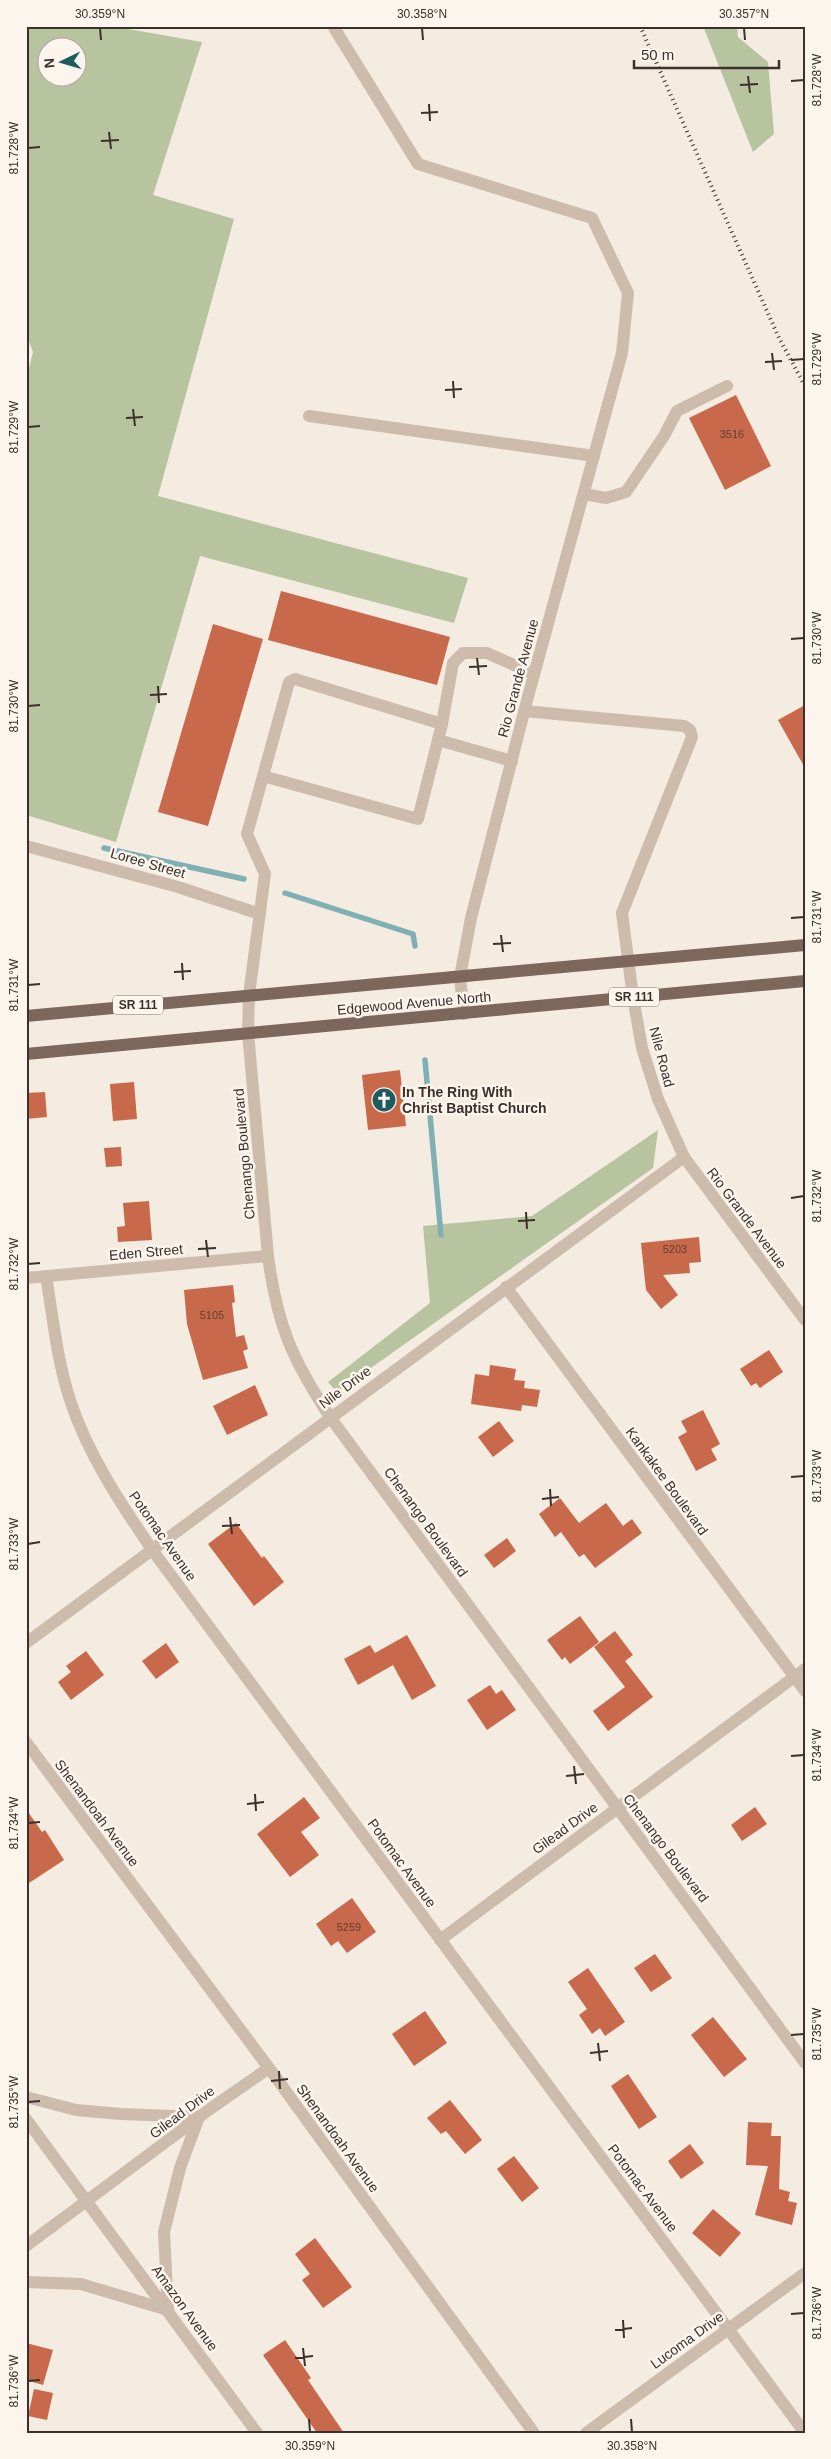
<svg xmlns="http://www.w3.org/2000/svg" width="831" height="2459" font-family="Arial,sans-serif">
	<rect width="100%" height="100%" fill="#f4ebe1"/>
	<g fill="#b8c4a0" fill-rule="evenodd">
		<path d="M 26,26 L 111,26 L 202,42 L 153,195 L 234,219 L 158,496 L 468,578 L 454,623 L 200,556 L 116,842 L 26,815 L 26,380 L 33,352 L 26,333 ZM 48,48 L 78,48 L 78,78 L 48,78 Z"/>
		<path d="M 703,26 L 737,26 L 738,37 L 768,62 L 774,134 L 753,152 Z"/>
		<path d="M 658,1130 L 653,1168 L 337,1392 L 328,1382 L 430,1303 L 423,1226 L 532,1216 Z"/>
	</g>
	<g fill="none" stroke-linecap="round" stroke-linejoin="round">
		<g stroke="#7fb0b2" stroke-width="5.5">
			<path d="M 104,848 L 244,879"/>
			<path d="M 285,893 L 413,934 L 415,946"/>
			<path d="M 425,1060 L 441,1235"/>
		</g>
	</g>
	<g fill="#c8694b">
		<path d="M 736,395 L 771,466 L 725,490 L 689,418 Z"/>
		<path d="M 281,591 L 450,637 L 437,685 L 268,640 Z"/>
		<path d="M 213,624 L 263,639 L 208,826 L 158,812 Z"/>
		<path d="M 805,705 L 805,768 L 778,720 Z"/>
		<path d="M 400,1070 L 406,1126 L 368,1130 L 362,1075 Z"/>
		<path d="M 134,1082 L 137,1119 L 113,1121 L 110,1084 Z"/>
		<path d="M 45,1092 L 47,1117 L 26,1119 L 26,1093 Z"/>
		<path d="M 121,1147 L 122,1166 L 106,1167 L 104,1148 Z"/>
		<path d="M 149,1201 L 152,1240 L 118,1242 L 117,1227 L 125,1226 L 123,1203 Z"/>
		<path d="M 699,1237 L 701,1262 L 689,1263 L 690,1273 L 663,1275 L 678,1295 L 661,1309 L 646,1290 L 641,1243 Z"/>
		<path d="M 233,1285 L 235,1302 L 232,1303 L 236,1337 L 244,1335 L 248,1349 L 243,1351 L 248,1368 L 203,1380 L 187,1324 L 184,1290 Z"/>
		<path d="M 769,1350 L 783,1372 L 760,1388 L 756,1383 L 751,1386 L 740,1369 Z"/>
		<path d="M 490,1365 L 516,1369 L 514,1380 L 525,1381 L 524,1388 L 540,1390 L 537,1407 L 522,1405 L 521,1411 L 471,1404 L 475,1374 L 489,1376 Z"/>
		<path d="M 255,1385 L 268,1415 L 227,1435 L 213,1406 Z"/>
		<path d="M 703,1410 L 720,1444 L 711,1449 L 717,1460 L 696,1471 L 678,1437 L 687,1432 L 681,1421 Z"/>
		<path d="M 499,1421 L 514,1441 L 493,1457 L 478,1437 Z"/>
		<path d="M 560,1498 L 579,1523 L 606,1503 L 623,1526 L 632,1519 L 642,1533 L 595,1568 L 584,1554 L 579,1557 L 561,1532 L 555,1537 L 539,1514 Z"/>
		<path d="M 236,1523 L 262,1558 L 264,1556 L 284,1582 L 254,1606 L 208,1544 Z"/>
		<path d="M 507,1538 L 516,1551 L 494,1568 L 484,1555 Z"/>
		<path d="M 580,1616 L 599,1642 L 570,1664 L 565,1657 L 562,1660 L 547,1640 Z"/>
		<path d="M 615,1631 L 633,1655 L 625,1661 L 653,1697 L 608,1731 L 593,1711 L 625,1687 L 594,1647 Z"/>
		<path d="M 407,1635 L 436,1686 L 412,1700 L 393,1665 L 358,1685 L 344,1659 L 370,1645 L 375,1653 Z"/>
		<path d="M 166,1643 L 179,1662 L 156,1679 L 142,1661 Z"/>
		<path d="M 86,1651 L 104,1675 L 71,1700 L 58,1682 L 71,1672 L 66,1666 Z"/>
		<path d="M 490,1685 L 496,1694 L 502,1690 L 516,1710 L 487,1730 L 467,1700 Z"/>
		<path d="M 304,1797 L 320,1818 L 301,1832 L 319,1855 L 290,1877 L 257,1834 Z"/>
		<path d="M 755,1807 L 767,1824 L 742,1841 L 731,1825 Z"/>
		<path d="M 26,1809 L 42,1832 L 45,1830 L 64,1860 L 26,1885 Z"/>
		<path d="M 352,1898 L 376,1932 L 347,1953 L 338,1941 L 331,1946 L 316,1924 Z"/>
		<path d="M 655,1954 L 672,1978 L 651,1992 L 634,1968 Z"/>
		<path d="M 588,1968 L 625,2022 L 605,2036 L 600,2028 L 592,2034 L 579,2015 L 587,2009 L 568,1982 Z"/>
		<path d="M 425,2011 L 447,2043 L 414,2066 L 392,2034 Z"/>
		<path d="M 713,2017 L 747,2059 L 724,2077 L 691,2035 Z"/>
		<path d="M 628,2074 L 657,2117 L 639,2129 L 611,2086 Z"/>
		<path d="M 450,2100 L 482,2140 L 465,2154 L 446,2131 L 441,2134 L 427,2118 Z"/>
		<path d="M 748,2122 L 772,2123 L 771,2136 L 781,2136 L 779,2189 L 790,2192 L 788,2201 L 797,2203 L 792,2225 L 755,2215 L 768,2166 L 746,2165 Z"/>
		<path d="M 690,2144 L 704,2163 L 681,2179 L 668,2161 Z"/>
		<path d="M 514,2156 L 539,2188 L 522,2202 L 497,2169 Z"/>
		<path d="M 713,2209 L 741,2233 L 720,2257 L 692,2233 Z"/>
		<path d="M 315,2238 L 352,2287 L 323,2308 L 302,2280 L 310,2274 L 295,2254 Z"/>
		<path d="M 285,2340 L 311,2378 L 308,2380 L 344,2433 L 317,2433 L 263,2355 Z"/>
		<path d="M 26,2343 L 53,2350 L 43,2385 L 26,2380 Z"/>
		<path d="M 34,2389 L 53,2393 L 47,2420 L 28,2416 Z"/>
	</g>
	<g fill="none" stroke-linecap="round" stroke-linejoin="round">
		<g stroke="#cdbbac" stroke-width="12">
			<path d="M 333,26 L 418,164 L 592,218 L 628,293 L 622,353 L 529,693 L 471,918 L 460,977 L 464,1014"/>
			<path d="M 309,416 L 594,456"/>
			<path d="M 584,494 L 606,498 L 626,492 L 664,436 L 677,411 L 727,386"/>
			<path d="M 524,711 L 684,726 L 690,730 L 692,737 L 622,913 L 633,997 L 642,1048 L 658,1099 L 684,1157 L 805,1320"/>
			<path d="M 442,724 L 295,679 L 289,682 L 247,834 L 265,874 L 249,995 L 248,1033 L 268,1256 C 277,1325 292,1359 330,1417 L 805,2063"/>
			<path d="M 438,740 L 512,761"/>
			<path d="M 263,776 L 418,819 L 442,724 L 453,663 L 463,653 L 487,653 L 534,674"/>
			<path d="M 26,846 L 178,887 L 260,914"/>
			<path d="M 46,1276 C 53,1318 57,1360 70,1400 C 88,1455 121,1504 153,1551 L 805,2433"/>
			<path d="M 26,1278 L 268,1256"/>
			<path d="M 506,1287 L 805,1691"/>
			<path d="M 26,1643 L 684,1157"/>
			<path d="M 26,1742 L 269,2068 L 534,2433"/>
			<path d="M 440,1940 L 805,1669"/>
			<path d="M 26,2097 L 76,2110 L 121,2114 L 199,2117 L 180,2168 L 164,2232 L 168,2310 L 81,2284 L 26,2282"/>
			<path d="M 26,2119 L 257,2433"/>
			<path d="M 26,2246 L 210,2109 L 269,2068"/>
			<path d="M 586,2433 L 805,2273"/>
		</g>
		<g stroke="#7d675c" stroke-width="12">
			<path d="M 26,1016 L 805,945"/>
			<path d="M 26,1054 L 805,981"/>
		</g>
		<path stroke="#3b302b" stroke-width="4" stroke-dasharray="1 4" stroke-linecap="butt" d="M 640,26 L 779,338 L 805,386"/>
	</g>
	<path fill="none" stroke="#3b302b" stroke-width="2" d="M 100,28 L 101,40M 422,28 L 423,40M 744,28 L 745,40M 748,76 L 750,93M 791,81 L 804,80M 740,85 L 758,84M 429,104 L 430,121M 421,113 L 438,112M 109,132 L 111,149M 101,141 L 119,140M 28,148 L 40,147M 772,353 L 774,370M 791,360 L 804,359M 765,362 L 782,361M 453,381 L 454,398M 445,390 L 462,389M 133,409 L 135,426M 126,418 L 143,417M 28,427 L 40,426M 791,639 L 804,638M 477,658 L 479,675M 469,667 L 487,666M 158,686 L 159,703M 150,695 L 167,694M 28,706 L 40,705M 791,918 L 804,917M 501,935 L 503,952M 493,944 L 511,943M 182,963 L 183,980M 174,972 L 191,971M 28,985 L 40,984M 791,1198 L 804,1196M 526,1212 L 527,1229M 518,1221 L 535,1220M 206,1240 L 208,1257M 198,1249 L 216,1248M 28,1264 L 40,1263M 791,1477 L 804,1476M 550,1489 L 551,1506M 542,1499 L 559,1497M 230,1517 L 232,1534M 222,1526 L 240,1525M 28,1544 L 40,1542M 791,1756 L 804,1755M 574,1766 L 576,1784M 566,1776 L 584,1774M 255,1794 L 256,1811M 247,1804 L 264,1802M 28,1823 L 40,1822M 791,2035 L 804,2034M 598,2043 L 600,2061M 590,2053 L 608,2051M 279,2071 L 280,2089M 271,2081 L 288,2079M 28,2102 L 40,2101M 791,2314 L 804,2313M 623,2320 L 624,2338M 615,2330 L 632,2328M 303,2348 L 305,2366M 295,2358 L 313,2356M 28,2381 L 40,2380M 309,2419 L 310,2432M 631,2419 L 632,2432"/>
	<defs>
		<symbol id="church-disc" viewBox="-11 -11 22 22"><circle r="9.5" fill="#1f5a5e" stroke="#fbf5ee"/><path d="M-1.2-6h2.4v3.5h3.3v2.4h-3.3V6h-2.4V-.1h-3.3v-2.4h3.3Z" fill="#fff"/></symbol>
	</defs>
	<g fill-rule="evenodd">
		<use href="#church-disc" x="370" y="1086" width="28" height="28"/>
	</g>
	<g text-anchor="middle" stroke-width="5" stroke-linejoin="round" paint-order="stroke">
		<g font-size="11" fill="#5e3e33">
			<text x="732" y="438">3516</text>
			<text x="675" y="1253">5203</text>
			<text x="212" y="1319">5105</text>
			<text x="349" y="1931">5259</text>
		</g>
		<g fill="#fbf5ee" stroke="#756b66" stroke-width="1">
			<rect x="609" y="987.5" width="50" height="19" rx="4"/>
			<rect x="113" y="995.5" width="50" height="19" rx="4"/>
		</g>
		<g font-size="12" font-weight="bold" fill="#3b302b">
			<text x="634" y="1001">SR 111</text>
			<text x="138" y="1009">SR 111</text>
		</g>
		<g font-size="14" fill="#3b302b" stroke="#fbf5ee">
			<text transform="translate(518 678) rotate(-75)" y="5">Rio Grande Avenue</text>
			<text transform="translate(148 863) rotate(16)" y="5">Loree Street</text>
			<text transform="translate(414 1003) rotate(-5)" y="5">Edgewood Avenue North</text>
			<text transform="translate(662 1057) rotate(75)" y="5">Nile Road</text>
			<text transform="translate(244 1154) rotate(-95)" y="5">Chenango Boulevard</text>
			<text transform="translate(747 1218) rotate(53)" y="5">Rio Grande Avenue</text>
			<text transform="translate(146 1252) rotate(-5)" y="5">Eden Street</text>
			<text transform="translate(345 1387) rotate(-37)" y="5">Nile Drive</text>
			<text transform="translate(667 1481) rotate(54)" y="5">Kankakee Boulevard</text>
			<text transform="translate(426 1522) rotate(54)" y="5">Chenango Boulevard</text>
			<text transform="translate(163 1536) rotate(55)" y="5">Potomac Avenue</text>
			<text transform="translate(97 1813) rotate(53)" y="5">Shenandoah Avenue</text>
			<text transform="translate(565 1828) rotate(-36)" y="5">Gilead Drive</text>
			<text transform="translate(666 1848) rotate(53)" y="5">Chenango Boulevard</text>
			<text transform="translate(402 1863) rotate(54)" y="5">Potomac Avenue</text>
			<text transform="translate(182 2112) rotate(-37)" y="5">Gilead Drive</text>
			<text transform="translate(338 2138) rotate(54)" y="5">Shenandoah Avenue</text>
			<text transform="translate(643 2188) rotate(53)" y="5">Potomac Avenue</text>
			<text transform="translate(185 2308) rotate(54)" y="5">Amazon Avenue</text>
			<text transform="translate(687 2340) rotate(-36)" y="5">Lucoma Drive</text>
		</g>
		<g font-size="14" font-weight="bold" fill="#3b302b" stroke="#fbf5ee" text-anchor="start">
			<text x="402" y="1097">In The Ring With<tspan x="402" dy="16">Christ Baptist Church</tspan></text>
		</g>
	</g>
	<rect width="831" height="2459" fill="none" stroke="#fbf5ee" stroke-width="55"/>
	<g transform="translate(62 62) rotate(265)"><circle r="24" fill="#fbf5ee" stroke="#aea6a0"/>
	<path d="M0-4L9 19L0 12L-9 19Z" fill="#1f5a5e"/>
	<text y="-8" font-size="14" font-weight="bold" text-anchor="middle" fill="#3b302b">N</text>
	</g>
	<path d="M634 60v8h145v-8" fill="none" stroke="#3b302b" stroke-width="2.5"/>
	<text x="641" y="60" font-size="15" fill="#3b302b" stroke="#fbf5ee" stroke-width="4" paint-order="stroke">50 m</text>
	<rect x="28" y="28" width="776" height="2404" fill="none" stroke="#3b302b" stroke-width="2"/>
	<g font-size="12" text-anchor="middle" fill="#3b302b">
		<text x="100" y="18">30.359°N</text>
		<text x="422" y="18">30.358°N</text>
		<text x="744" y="18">30.357°N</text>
		<text transform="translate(817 80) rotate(-90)" y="4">81.728°W</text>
		<text transform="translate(14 148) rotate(-90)" y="4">81.728°W</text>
		<text transform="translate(817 359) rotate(-90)" y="4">81.729°W</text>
		<text transform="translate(14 427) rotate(-90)" y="4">81.729°W</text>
		<text transform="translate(817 638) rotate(-90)" y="4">81.730°W</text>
		<text transform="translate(14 706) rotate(-90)" y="4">81.730°W</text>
		<text transform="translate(817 917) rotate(-90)" y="4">81.731°W</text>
		<text transform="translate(14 985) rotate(-90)" y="4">81.731°W</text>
		<text transform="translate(817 1196) rotate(-90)" y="4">81.732°W</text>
		<text transform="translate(14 1264) rotate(-90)" y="4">81.732°W</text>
		<text transform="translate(817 1476) rotate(-90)" y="4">81.733°W</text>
		<text transform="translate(14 1544) rotate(-90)" y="4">81.733°W</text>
		<text transform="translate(817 1755) rotate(-90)" y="4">81.734°W</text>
		<text transform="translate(14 1823) rotate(-90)" y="4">81.734°W</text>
		<text transform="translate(817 2034) rotate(-90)" y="4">81.735°W</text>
		<text transform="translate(14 2102) rotate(-90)" y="4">81.735°W</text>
		<text transform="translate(817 2313) rotate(-90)" y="4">81.736°W</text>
		<text transform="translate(14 2381) rotate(-90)" y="4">81.736°W</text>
		<text x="310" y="2450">30.359°N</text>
		<text x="632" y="2450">30.358°N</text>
	</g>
</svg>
